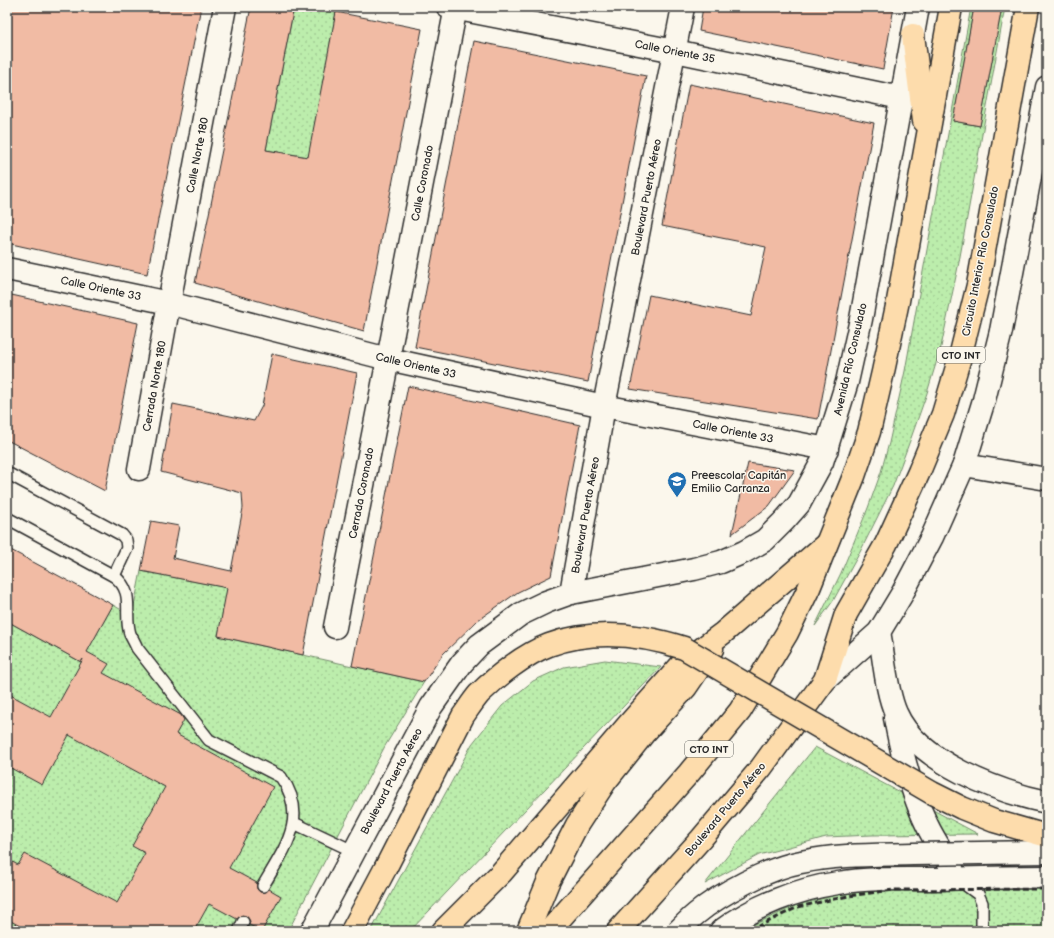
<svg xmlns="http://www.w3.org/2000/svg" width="1054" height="938" font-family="'Balsamiq Sans',sans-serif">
	<defs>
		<pattern id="green-dots" width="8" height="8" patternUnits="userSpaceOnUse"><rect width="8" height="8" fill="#bcedac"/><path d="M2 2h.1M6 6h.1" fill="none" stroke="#a2cb94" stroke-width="1.8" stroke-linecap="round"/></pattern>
	</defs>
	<rect width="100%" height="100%" fill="#fbf7ec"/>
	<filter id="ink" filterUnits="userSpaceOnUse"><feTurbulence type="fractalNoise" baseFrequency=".025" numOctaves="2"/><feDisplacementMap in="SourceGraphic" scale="8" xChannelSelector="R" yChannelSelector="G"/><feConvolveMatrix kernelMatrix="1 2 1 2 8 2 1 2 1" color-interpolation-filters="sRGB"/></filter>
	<g filter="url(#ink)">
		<g fill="url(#green-dots)" stroke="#748c6c">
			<path d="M 294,7 L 313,7 L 336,12 L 309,157 L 266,150 Z"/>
			<path d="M 971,7 L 974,7 L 953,121 L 980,126 L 1002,7 L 1005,7 L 959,262 L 941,347 L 927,393 L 911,438 L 893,486 L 860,552 L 833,601 L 815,626 L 841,573 L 868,508 L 881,472 L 889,443 L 905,371 Z"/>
			<path d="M 141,571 L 228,588 L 218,636 L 424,682 L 385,746 L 288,931 L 7,931 L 7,621 L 81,662 L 113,605 L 132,616 Z"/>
			<path d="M 605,660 L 661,667 L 410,931 L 371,931 L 472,744 L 502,706 L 533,681 L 564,667 Z"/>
			<path d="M 815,747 L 978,834 L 872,835 L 826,837 L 759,855 L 705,884 Z"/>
			<path d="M 1047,886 L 1047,929 L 1031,931 L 744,931 L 755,924 L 797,905 L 848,892 L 897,887 Z"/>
		</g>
		<g fill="#f1bba4" stroke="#2b2b2b">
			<path d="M 7,7 L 201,7 L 147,274 L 7,243 Z"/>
			<path d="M 251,7 L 294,7 L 266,150 L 308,157 L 336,12 L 422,29 L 364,331 L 195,283 Z"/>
			<path d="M 703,7 L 894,7 L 883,69 L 699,31 Z"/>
			<path d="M 974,7 L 1002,7 L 980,126 L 953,121 Z"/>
			<path d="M 474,41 L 646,76 L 588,382 L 415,347 Z"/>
			<path d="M 689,84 L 874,123 L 818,419 L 630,389 L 649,295 L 751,316 L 766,247 L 662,226 Z"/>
			<path d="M 7,294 L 138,323 L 105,491 L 7,440 Z"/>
			<path d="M 272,354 L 357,373 L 303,655 L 218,636 L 227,588 L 141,571 L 151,521 L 179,526 L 173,558 L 231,571 L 243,508 L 242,493 L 161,472 L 173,404 L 254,421 L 262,406 Z"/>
			<path d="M 408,386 L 580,425 L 551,576 L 518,592 L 478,620 L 443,654 L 424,682 L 352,666 Z"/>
			<path d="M 748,463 L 795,470 L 769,506 L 732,534 Z"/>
			<path d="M 7,548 L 113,605 L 87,652 L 109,664 L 103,673 L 181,715 L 184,720 L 176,734 L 273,787 L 229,868 L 257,883 L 257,889 L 260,892 L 266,892 L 269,889 L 281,896 L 262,931 L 249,925 L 250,921 L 246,916 L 242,915 L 237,919 L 209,904 L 194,931 L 29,931 L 7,919 L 7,859 L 18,865 L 25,854 L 117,903 L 145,853 L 132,846 L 165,787 L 69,735 L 42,785 L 7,766 L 7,693 L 51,717 L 83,659 L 81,662 L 7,621 Z"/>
		</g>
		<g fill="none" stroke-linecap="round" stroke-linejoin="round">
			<defs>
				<g id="service">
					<path d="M 7,473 L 122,535 L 126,540 L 127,548 L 114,576"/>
					<path d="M 7,518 L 114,576 C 136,593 123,611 130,634 C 132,638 135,643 137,648 L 209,740 L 281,777 C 310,818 284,849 263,886"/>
					<path d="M 294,823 L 353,851"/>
					<path d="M 959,880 L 978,894 L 982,903 L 982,931"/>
					<path d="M 239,931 L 243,922"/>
				</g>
				<g id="minor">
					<path d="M 448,7 L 675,51 L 901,98"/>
					<path d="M 7,269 L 169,303 L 388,359 L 604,406 L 827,449"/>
					<path d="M 964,465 L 1047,479"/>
					<path d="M 139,469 L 169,303 L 225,7"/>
					<path d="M 571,593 L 604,406 L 683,7"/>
					<path d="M 335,627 L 388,359 L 456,7"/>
				</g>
				<g id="tertiary">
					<path d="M 879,632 C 884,656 886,692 896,713 C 917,762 999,792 1047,802"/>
					<path d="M 895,718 C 902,755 911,792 927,825 C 934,840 944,854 952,868"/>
					<path d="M 721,931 C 754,906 797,889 838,883 C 869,878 901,879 932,879 C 970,878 1009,877 1047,877"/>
				</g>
				<g id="secondary">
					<path d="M 825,680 L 879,632 L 902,594 L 932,537 L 964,465 L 984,400 L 1001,331 L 1047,87"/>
					<path d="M 312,931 L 431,707 L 462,663 L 479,645 L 521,614 L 546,602 L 571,593 L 694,569 L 721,562 L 744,552 L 765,540 L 784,521 L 799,504 L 822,462 L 847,382 L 861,319 L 918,7"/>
				</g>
				<g id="motorway">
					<path d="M 913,35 L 924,121"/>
					<path d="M 352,931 L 385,869"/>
					<path d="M 443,931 L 501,873 L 629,724 L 683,663 L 723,633 L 825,545"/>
					<path d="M 528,931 L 548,882 L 577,825 L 605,782 L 645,732 L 686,687 L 712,649"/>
					<path d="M 549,931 L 689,773 L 740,711 L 787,633 L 809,588 L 854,476 L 869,432 L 883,372 L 898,301 L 951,7"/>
					<path d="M 618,931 L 701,839 L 761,768 L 825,680 L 846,614 L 886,544 L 919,472 L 943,414 L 960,357 L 978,285 L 1028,7"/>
				</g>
			</defs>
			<use href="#service" stroke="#2b2b2b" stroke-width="14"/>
			<use href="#minor" stroke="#2b2b2b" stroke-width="25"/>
			<use href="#tertiary" stroke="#2b2b2b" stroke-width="25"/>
			<use href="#secondary" stroke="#2b2b2b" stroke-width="25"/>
			<use href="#motorway" stroke="#2b2b2b" stroke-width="25"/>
			<use href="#service" stroke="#fbf7ec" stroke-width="11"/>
			<use href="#minor" stroke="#fbf7ec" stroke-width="22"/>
			<use href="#tertiary" stroke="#fbf7ec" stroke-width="22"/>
			<use href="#secondary" stroke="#fbf7ec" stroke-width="22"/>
			<use href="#motorway" stroke="#fddcac" stroke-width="22"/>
			<path stroke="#2b2b2b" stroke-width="3" stroke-dasharray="6 3" stroke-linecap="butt" d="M 749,931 L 798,907 L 848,896 L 893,890 L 1047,889"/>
			<defs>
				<path id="tertiary-bridge" d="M 678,931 C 684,925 690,919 696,914 C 721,893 769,868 801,862 C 838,854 876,855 913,854 C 958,853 1002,853 1047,852"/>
				<path id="motorway-bridge" d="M 385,869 L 463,716 C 468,709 473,701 479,694 C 497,676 525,654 549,645 C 593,629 640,634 684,648 L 932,793 L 962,808 L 994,821 L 1047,836"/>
			</defs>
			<use href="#tertiary-bridge" stroke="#2b2b2b" stroke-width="25" stroke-linecap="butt"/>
			<use href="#motorway-bridge" stroke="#2b2b2b" stroke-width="25" stroke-linecap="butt"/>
			<use href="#tertiary-bridge" stroke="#fbf7ec" stroke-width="22"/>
			<use href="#motorway-bridge" stroke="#fddcac" stroke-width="22"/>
		</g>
	</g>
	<defs>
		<symbol id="school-pin" viewBox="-11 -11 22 30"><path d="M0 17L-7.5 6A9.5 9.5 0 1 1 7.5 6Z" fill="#1f6fb2" stroke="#fbf7ec"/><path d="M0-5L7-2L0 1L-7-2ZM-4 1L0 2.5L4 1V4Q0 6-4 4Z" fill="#fff"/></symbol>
	</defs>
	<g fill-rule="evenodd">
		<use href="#school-pin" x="666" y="470" width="22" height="30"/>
	</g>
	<g text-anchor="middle" stroke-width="3" stroke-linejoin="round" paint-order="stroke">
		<g fill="#fbf7ec" stroke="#696865" stroke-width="1">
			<rect x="937" y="347" width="48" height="16" rx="3"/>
			<rect x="685" y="741" width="48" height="16" rx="3"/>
		</g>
		<g font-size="10" font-weight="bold" fill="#2b2b2b">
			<text x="961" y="359">CTO INT</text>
			<text x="709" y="753">CTO INT</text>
		</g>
		<g font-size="11" fill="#2b2b2b" stroke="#fbf7ec">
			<text transform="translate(675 51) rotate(11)" y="4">Calle Oriente 35</text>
			<text transform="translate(197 155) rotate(-79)" y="4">Calle Norte 180</text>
			<text transform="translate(422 183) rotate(-79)" y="4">Calle Coronado</text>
			<text transform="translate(646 197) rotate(-79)" y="4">Boulevard Puerto Aéreo</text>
			<text transform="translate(980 261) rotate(-79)" y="4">Circuito Interior Río Consulado</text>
			<text transform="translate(101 288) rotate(12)" y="4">Calle Oriente 33</text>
			<text transform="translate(850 359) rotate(-77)" y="4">Avenida Río Consulado</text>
			<text transform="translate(416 365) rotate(13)" y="4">Calle Oriente 33</text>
			<text transform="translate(154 386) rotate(-80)" y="4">Cerrada Norte 180</text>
			<text transform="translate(733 431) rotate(11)" y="4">Calle Oriente 33</text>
			<text transform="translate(361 493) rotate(-79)" y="4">Cerrada Coronado</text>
			<text transform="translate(585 515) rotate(-80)" y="4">Boulevard Puerto Aéreo</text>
			<text transform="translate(391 781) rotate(-62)" y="4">Boulevard Puerto Aéreo</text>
			<text transform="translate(725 809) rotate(-50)" y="4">Boulevard Puerto Aéreo</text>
		</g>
		<g font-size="11" fill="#2b2b2b" stroke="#fbf7ec" text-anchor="start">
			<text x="691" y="479">Preescolar Capitán<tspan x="691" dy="13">Emilio Carranza</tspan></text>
		</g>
	</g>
	<rect width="1054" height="938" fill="none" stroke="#fbf7ec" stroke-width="24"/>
	<rect x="12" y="12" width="1030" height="914" fill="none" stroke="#2b2b2b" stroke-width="1.5" filter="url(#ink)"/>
</svg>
